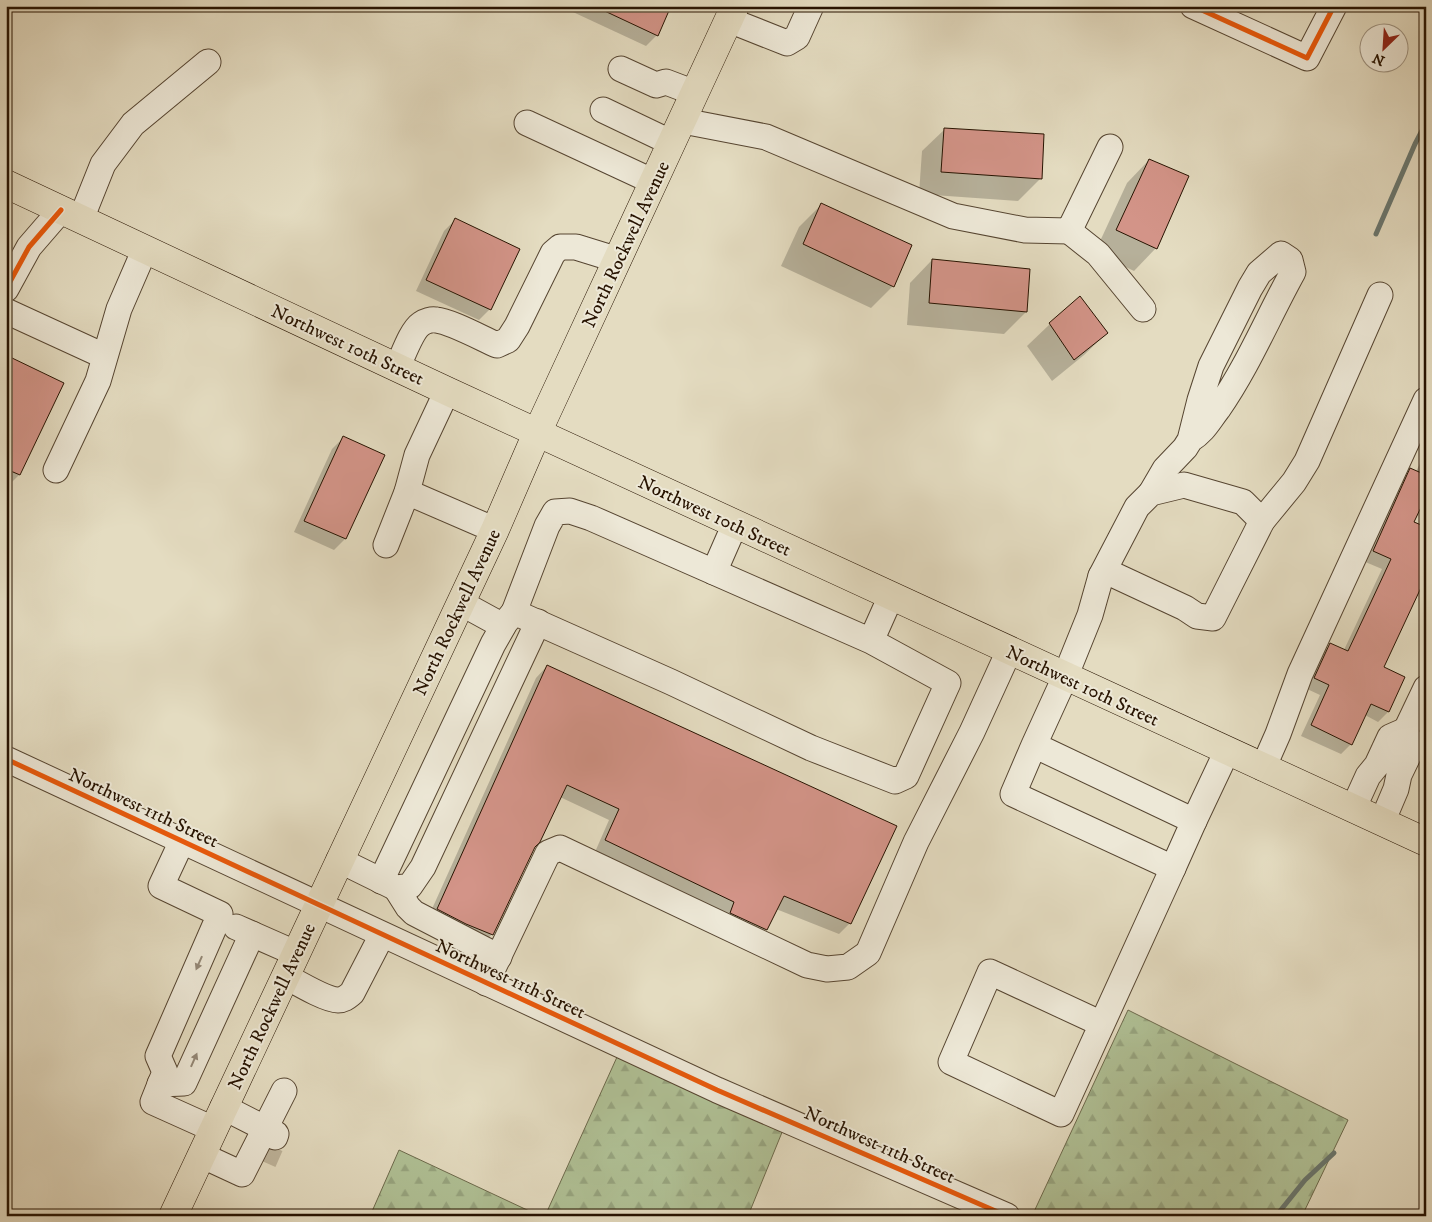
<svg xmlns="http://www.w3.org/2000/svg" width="1432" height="1222" font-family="'IM FELL DW Pica',serif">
	<defs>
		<pattern id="forest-firs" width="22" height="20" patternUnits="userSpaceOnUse" patternTransform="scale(1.25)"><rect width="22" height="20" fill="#b0c196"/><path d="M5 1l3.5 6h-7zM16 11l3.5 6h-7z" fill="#97a580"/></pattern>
	</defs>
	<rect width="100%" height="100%" fill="#e4dcc1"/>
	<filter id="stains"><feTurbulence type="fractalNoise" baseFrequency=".004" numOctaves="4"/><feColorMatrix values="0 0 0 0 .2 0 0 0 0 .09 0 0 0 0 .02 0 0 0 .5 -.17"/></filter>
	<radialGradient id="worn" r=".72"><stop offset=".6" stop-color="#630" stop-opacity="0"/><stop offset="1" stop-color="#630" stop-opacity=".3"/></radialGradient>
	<g fill="url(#forest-firs)" stroke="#6c6a4c">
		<path d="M 1128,1010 L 1348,1120 L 1302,1216 L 1032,1216 Z"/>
		<path d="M 622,1046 L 787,1120 L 748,1216 L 545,1216 Z"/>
		<path d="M 399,1150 L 540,1216 L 370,1216 Z"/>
	</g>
	<g fill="#0003">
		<path d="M 560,6 L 670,6 L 657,35 L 646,46 Z"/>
		<path d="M 945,129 L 1041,178 L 1018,201 L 919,194 L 922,151 Z"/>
		<path d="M 1149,160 L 1156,248 L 1134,271 L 1095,252 L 1127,183 Z"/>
		<path d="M 821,205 L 893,286 L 871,308 L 781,266 L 799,227 Z"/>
		<path d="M 455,220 L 490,309 L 479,320 L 416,291 L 444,231 Z"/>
		<path d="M 932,260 L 1026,312 L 1004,334 L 907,325 L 910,283 Z"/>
		<path d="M 1050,324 L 1107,333 L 1084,355 L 1052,381 L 1027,346 Z"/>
		<path d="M 11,358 L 62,384 L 19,475 L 8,486 L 6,485 L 6,363 Z"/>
		<path d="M 343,438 L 383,456 L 345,539 L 334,550 L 294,532 L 332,449 Z"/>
		<path d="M 1426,450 L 1426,494 L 1413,523 L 1426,529 L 1426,589 L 1420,586 L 1382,668 L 1403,678 L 1388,712 L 1378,722 L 1365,715 L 1351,744 L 1341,754 L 1301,736 L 1320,695 L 1305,688 L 1321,654 L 1331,644 L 1344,650 L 1382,569 L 1363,561 L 1401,480 L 1411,470 L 1416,472 Z"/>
		<path d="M 547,666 L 850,923 L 839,934 L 776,909 L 766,929 L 755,941 L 595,852 L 609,820 L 560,797 L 534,846 L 492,934 L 481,946 L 427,920 L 536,678 Z"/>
		<path d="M 1426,777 L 1426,793 L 1420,790 Z"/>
	</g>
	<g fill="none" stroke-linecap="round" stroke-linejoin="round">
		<g stroke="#6a776f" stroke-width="5">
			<path d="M 1376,234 L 1415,144 L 1426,123"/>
			<path d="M 1276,1216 L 1305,1180 L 1334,1153"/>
		</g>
	</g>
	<g fill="#d39488" stroke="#271301">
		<path d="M 594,6 L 671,6 L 658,36 Z"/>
		<path d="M 944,128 L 1044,134 L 1042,179 L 941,172 Z"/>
		<path d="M 1149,159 L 1189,176 L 1157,249 L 1116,230 Z"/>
		<path d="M 821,203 L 912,245 L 894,287 L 803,244 Z"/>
		<path d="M 455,218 L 520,249 L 491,310 L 426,280 Z"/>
		<path d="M 932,259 L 1030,269 L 1027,312 L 929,303 Z"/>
		<path d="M 1080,296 L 1108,333 L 1074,360 L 1049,323 Z"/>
		<path d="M 10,357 L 64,383 L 20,475 L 6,469 L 6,366 Z"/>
		<path d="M 343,436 L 385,455 L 346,539 L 304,521 Z"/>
		<path d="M 1410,468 L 1426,475 L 1426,497 L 1414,522 L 1426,527 L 1426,577 L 1384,667 L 1405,677 L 1389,712 L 1371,704 L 1352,745 L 1311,725 L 1329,685 L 1314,678 L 1330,643 L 1348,651 L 1371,602 L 1391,559 L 1373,551 Z"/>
		<path d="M 547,665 L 897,826 L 851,924 L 784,896 L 767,930 L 730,913 L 734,902 L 605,840 L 619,809 L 567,785 L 540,842 L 535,847 L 493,935 L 466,924 L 437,909 Z"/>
	</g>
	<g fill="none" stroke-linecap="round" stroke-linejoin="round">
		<path stroke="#beb49b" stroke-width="25" stroke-dasharray="25 12" stroke-linecap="butt" d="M 264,1162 L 271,1146"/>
		<defs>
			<g id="minor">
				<path d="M 1193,6 L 1307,58 L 1334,6"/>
				<path d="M 729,20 L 787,43 L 797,37 L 811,6"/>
				<path d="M 621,69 L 656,85 L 666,82 L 695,93"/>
				<path d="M 603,110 L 672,143"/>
				<path d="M 683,121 L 766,137 L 953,216 L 1025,230 L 1069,231 L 1110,147"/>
				<path d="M 527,123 L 654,182"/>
				<path d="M 81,219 L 103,164 L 133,124 L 208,62"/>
				<path d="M 1069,231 L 1098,254 L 1143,309"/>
				<path d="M 6,289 L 29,247 L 61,210"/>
				<path d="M 6,311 L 104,356"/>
				<path d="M 397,368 C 403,356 411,331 421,324 C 425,321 432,319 436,320 C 450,321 483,339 497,345 L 508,340 L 517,326 L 553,253 L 560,247 L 576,247 L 618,260"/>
				<path d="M 56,470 L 98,381 L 119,309 L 145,249"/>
				<path d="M 407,492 L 495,530"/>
				<path d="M 1151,493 L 1165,469 L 1185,448 L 1190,440 L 1200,400 L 1211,366 L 1250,288 L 1259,273 L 1281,254 L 1290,260 L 1293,272 C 1268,317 1248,366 1218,409 C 1208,422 1204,431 1190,440"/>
				<path d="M 386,545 L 407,492 L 417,455 L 447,391"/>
				<path d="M 714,572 L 735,524"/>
				<path d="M 1101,576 L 1137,507 L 1151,493 L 1184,485 L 1243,502 L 1262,521"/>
				<path d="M 461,603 L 503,626"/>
				<path d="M 871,641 L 591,518 L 570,511 L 555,512 L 547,526 L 514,612 L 671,682 L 811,748 L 895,781 L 906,776 L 948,683 L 871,641 L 891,596"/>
				<path d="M 1406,730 L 1426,688"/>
				<path d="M 1034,745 L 1013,794 L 1173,868 L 1194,821 L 1034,745 L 1065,677 L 1090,615 L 1101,576 L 1112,574 L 1185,608 L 1197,616 L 1213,618 L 1262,521 L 1294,482 L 1307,461 L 1380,295"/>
				<path d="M 6,759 L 717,1090 L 1007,1216"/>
				<path d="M 1263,768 L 1278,734 L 1300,674 L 1426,400"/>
				<path d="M 1353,809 L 1368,776 L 1377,765 L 1390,737 L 1406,730 L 1412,748 L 1399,775 L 1396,789 L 1382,822"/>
				<path d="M 1194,821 L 1227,751"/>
				<path d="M 182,841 L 161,886 L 220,914 L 158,1056 L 165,1072 L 153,1102 L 213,1129"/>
				<path d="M 339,860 L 396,888 L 410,886 L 423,867 L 538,622"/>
				<path d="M 381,881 L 493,644 L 505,623 L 514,612"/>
				<path d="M 396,888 L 408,907 L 414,913 L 499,957"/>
				<path d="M 236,927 L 295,953"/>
				<path d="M 285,976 C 296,982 326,1000 338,1000 C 344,1000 347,997 352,993 L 382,935"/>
				<path d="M 486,983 L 548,853 L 560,848 L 807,965 L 827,969 L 848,967 L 868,953 L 916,842 L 972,732 L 1009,651"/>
				<path d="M 1102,1024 L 990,972 L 951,1062 L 1061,1114 L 1173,868"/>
				<path d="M 160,1084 L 184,1083 L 252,934"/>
				<path d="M 223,1107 L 276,1134 L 275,1137"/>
				<path d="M 201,1155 L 242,1174 L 284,1091"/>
			</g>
			<g id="major">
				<path d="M 6,184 L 447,391 L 1426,842"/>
				<path d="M 173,1216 L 495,530 L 537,433 L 735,6"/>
			</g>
		</defs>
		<use href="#minor" stroke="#564531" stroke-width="27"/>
		<use href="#major" stroke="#271301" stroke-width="29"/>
		<use href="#minor" stroke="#ede8d7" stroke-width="25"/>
		<use href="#major" stroke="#e4dcc1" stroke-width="28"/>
		<defs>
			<g id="cycleway">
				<path d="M 1193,6 L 1307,58 L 1334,6"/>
				<path d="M 6,289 L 29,247 L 61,210"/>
				<path d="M 6,759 L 717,1090 L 1007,1216"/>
			</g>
		</defs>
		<use href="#cycleway" stroke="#ede8d7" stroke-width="8"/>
		<use href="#cycleway" stroke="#e8590c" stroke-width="5"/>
	</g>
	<defs><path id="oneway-solid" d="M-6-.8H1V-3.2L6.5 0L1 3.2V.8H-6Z" transform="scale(1.25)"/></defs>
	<g fill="#948877">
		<use href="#oneway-solid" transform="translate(199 963) rotate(114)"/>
		<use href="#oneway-solid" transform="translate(194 1060) rotate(-66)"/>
	</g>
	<g text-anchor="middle" stroke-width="4" stroke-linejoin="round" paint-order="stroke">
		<g font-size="19" fill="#271301" stroke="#ede8d7">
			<text transform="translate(625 244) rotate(-65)" y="7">North Rockwell Avenue</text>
			<text transform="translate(348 344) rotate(25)" y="7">Northwest 10th Street</text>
			<text transform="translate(715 515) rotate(25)" y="7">Northwest 10th Street</text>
			<text transform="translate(456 612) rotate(-65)" y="7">North Rockwell Avenue</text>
			<text transform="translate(1083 685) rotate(25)" y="7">Northwest 10th Street</text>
			<text transform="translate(144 807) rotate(25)" y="7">Northwest 11th Street</text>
			<text transform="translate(511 978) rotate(25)" y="7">Northwest 11th Street</text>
			<text transform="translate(271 1006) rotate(-65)" y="7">North Rockwell Avenue</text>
			<text transform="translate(880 1144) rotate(24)" y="7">Northwest 11th Street</text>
		</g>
	</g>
	<rect width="1432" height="1222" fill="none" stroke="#e4dcc1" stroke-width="25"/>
	<rect x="8" y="8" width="1417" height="1207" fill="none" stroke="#271301" stroke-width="2.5"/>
	<rect x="12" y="12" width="1407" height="1197" fill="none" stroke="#271301"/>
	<g transform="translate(1384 48) rotate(205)"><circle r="24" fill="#ede8d7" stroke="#9e9381"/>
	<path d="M0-4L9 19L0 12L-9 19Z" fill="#8f2418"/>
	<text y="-8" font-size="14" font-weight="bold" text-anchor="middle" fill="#271301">N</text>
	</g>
	<rect width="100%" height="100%" filter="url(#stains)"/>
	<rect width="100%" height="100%" fill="url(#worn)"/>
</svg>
